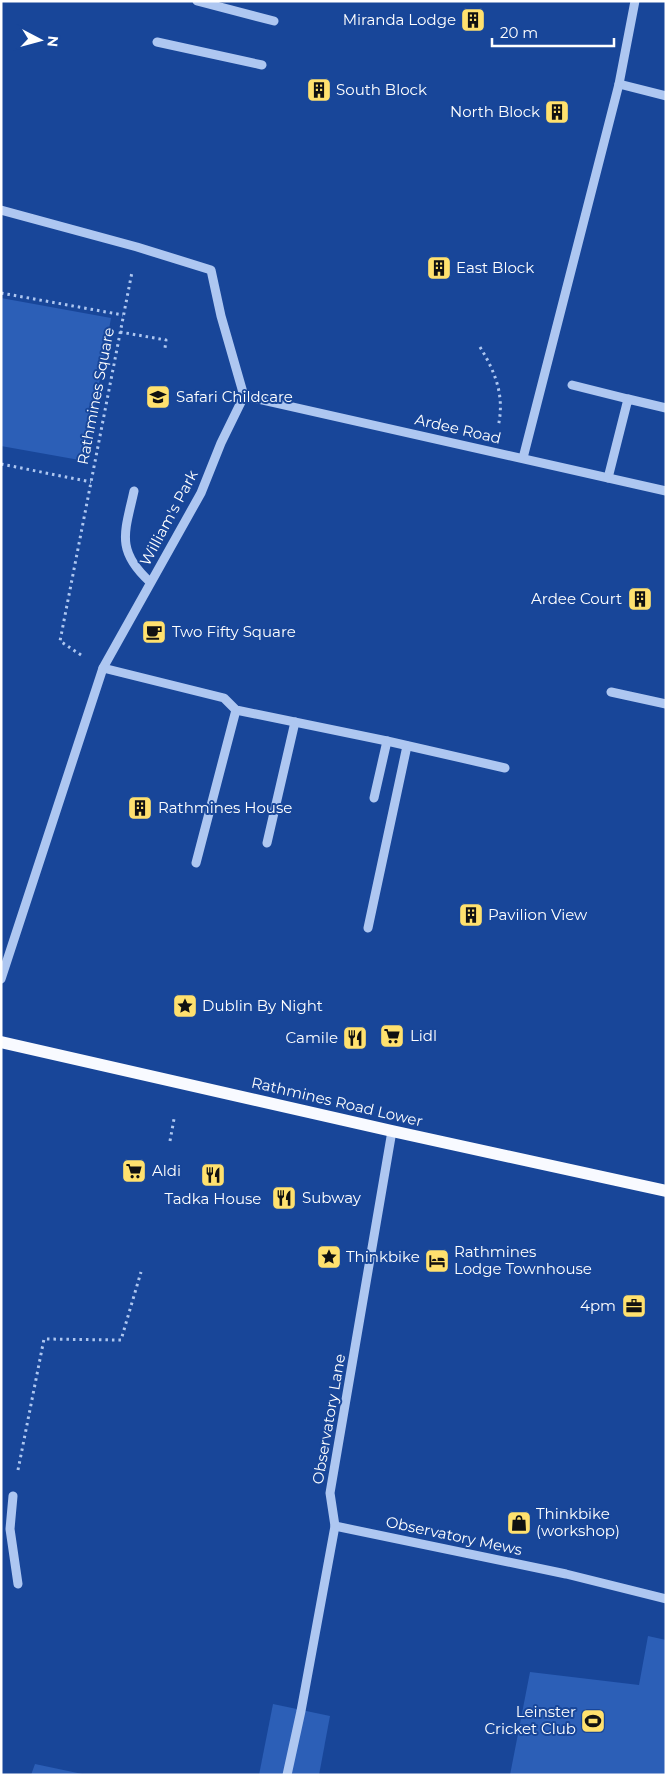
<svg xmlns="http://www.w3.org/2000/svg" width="667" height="1776" font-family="Montserrat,sans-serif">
	<rect width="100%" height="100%" fill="#184699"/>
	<g fill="#2c5fb7">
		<path d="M 1,298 L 111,318 L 85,461 L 1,446 Z"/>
		<path d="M 648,1636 L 666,1640 L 666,1775 L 510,1775 L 530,1672 L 639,1685 Z"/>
		<path d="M 273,1704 L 330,1716 L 319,1775 L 259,1775 Z"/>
		<path d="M 35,1764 L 87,1775 L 31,1775 Z"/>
	</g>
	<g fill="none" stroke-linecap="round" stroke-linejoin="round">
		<g stroke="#aec7f1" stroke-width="3" stroke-dasharray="2.5 4" stroke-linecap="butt">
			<path d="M 1,293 L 123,315"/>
			<path d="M 120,332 L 166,340 L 165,348"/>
			<path d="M 480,347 C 496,373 505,397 498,427"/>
			<path d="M 1,464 L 91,482"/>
			<path d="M 81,655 L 60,641 L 132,272"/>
			<path d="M 170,1141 L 174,1119"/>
			<path d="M 18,1470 L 44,1339 L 121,1340 L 141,1272"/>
		</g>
		<g stroke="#aec7f1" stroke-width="9">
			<path d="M 197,1 L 274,21"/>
			<path d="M 157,42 L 262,65"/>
			<path d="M 619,84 L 666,96"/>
			<path d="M 1,210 L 137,247 L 211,270 L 221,316 L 244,396 L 221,443 L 201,493 L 103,668 L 1,979"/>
			<path d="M 572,385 L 628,399"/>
			<path d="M 244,396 L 666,491"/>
			<path d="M 523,458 L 619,84 L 635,1"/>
			<path d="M 608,478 L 628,399 L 666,408"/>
			<path d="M 134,491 C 125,532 115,550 150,582"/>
			<path d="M 103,668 L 224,698 L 236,710 L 387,741 L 505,768"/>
			<path d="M 611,692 L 666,704"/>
			<path d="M 374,798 L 387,741"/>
			<path d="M 267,843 L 295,722"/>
			<path d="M 196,863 L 236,710"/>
			<path d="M 368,928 L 407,746"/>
			<path d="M 13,1496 L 10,1529 L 18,1584"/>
			<path d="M 335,1526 L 566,1574 L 666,1599"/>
			<path d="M 287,1775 L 301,1711 L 335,1526 L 330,1493 L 392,1131"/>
		</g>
		<path stroke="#f8faff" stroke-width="12" d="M 1,1042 L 392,1131 L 666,1191"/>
	</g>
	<defs>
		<symbol id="building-square" viewBox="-11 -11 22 22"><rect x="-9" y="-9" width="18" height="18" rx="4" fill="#ffe16e" stroke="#184699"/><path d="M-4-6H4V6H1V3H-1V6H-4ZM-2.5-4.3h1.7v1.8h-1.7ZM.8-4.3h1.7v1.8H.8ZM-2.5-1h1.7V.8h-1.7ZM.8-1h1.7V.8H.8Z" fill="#111"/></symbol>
		<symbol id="school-square" viewBox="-11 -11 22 22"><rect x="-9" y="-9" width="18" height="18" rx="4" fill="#ffe16e" stroke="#184699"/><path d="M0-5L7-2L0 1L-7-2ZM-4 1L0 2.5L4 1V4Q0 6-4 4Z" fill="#111"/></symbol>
		<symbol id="cafe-square" viewBox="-11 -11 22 22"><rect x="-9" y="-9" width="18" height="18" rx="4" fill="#ffe16e" stroke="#184699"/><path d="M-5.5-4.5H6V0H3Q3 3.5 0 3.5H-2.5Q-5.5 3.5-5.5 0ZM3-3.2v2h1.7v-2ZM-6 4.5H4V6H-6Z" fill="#111"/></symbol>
		<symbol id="sight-square" viewBox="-11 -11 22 22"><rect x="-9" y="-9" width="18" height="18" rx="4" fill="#ffe16e" stroke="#184699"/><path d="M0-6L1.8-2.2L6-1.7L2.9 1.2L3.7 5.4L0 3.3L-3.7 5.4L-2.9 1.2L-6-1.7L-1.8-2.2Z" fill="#111"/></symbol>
		<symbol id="supermarket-square" viewBox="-11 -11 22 22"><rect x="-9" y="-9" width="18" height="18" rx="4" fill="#ffe16e" stroke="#184699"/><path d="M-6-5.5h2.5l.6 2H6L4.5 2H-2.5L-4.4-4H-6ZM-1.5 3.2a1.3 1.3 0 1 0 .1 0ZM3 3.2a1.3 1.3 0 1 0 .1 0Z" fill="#111"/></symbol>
		<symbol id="restaurant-square" viewBox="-11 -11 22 22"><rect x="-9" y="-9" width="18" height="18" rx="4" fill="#ffe16e" stroke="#184699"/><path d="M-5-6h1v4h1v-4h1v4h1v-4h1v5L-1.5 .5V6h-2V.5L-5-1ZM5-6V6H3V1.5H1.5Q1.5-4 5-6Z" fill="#111"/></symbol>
		<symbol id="hotel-square" viewBox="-11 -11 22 22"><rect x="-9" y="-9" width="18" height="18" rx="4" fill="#ffe16e" stroke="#184699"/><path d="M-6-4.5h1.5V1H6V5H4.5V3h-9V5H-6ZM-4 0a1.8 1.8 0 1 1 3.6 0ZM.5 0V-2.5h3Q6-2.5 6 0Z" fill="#111"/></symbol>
		<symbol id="office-square" viewBox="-11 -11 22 22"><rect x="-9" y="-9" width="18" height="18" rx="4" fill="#ffe16e" stroke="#184699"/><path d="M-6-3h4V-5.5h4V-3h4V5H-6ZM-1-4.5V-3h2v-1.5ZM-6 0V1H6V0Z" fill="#111"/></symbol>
		<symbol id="shop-square" viewBox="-11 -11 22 22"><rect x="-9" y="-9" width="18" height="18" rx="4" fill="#ffe16e" stroke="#184699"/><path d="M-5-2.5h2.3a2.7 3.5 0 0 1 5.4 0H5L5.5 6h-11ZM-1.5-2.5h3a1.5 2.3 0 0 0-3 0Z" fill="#111"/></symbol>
		<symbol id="stadium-square" viewBox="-11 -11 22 22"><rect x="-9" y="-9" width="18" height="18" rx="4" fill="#ffe16e" stroke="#184699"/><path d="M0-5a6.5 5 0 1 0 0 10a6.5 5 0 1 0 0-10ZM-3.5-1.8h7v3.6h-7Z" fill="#111"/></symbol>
	</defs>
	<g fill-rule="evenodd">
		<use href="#building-square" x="459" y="6" width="28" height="28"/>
		<use href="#building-square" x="305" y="76" width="28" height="28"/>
		<use href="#building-square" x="543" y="98" width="28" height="28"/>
		<use href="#building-square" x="425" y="254" width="28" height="28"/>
		<use href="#school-square" x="144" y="383" width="28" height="28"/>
		<use href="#building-square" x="626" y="585" width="28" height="28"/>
		<use href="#cafe-square" x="140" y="618" width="28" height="28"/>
		<use href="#building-square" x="126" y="794" width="28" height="28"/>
		<use href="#building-square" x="457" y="901" width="28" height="28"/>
		<use href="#sight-square" x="171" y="992" width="28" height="28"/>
		<use href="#supermarket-square" x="378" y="1022" width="28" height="28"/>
		<use href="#restaurant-square" x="341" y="1024" width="28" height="28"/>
		<use href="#supermarket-square" x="120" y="1157" width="28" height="28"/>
		<use href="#restaurant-square" x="199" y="1161" width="28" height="28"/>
		<use href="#restaurant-square" x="270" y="1184" width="28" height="28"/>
		<use href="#sight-square" x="315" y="1243" width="28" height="28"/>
		<use href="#hotel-square" x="423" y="1247" width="28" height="28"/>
		<use href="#office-square" x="620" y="1292" width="28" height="28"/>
		<use href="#shop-square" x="505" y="1509" width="28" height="28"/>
		<use href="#stadium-square" x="579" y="1707" width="28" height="28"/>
	</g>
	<g text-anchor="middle" stroke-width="4" stroke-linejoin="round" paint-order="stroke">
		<g font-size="15" fill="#fff" stroke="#184699" text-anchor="start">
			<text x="456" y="25" text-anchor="end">Miranda Lodge</text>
			<text x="336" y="95">South Block</text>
			<text x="540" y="117" text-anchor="end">North Block</text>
			<text x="456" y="273">East Block</text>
			<text x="176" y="402">Safari Childcare</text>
			<text x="622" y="604" text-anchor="end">Ardee Court</text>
			<text x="172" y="637">Two Fifty Square</text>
			<text x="158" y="813">Rathmines House</text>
			<text x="488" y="920">Pavilion View</text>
			<text x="202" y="1011">Dublin By Night</text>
			<text x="410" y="1041">Lidl</text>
			<text x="338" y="1043" text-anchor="end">Camile</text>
			<text x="152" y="1176">Aldi</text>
			<text x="302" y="1203">Subway</text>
			<text x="213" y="1204" text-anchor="middle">Tadka House</text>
			<text x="454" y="1257">Rathmines<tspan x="454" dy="17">Lodge Townhouse</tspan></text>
			<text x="346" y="1262">Thinkbike</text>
			<text x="616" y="1311" text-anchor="end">4pm</text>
			<text x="536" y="1519">Thinkbike<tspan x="536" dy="17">(workshop)</tspan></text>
			<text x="576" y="1717" text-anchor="end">Leinster<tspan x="576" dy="17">Cricket Club</tspan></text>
		</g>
		<g font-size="15" fill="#fff" stroke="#184699">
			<text transform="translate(96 396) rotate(-79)" y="5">Rathmines Square</text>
			<text transform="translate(458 429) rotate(13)" y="5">Ardee Road</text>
			<text transform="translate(169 518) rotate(-62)" y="5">William's Park</text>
			<text transform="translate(337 1102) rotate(13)" y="5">Rathmines Road Lower</text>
			<text transform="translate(329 1419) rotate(-80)" y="5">Observatory Lane</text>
			<text transform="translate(454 1536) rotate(12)" y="5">Observatory Mews</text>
		</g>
	</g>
	<rect width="667" height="1776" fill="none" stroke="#ffffff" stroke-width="5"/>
	<g transform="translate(40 40) rotate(96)" stroke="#184699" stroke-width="4" paint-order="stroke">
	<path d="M0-4L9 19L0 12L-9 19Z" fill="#ffffff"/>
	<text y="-8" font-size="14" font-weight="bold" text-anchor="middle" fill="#ffffff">N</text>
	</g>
	<path d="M492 38v8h122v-8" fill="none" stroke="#ffffff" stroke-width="2.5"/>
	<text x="500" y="38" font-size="15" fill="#ffffff" stroke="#184699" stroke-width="4" paint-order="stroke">20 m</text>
</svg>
